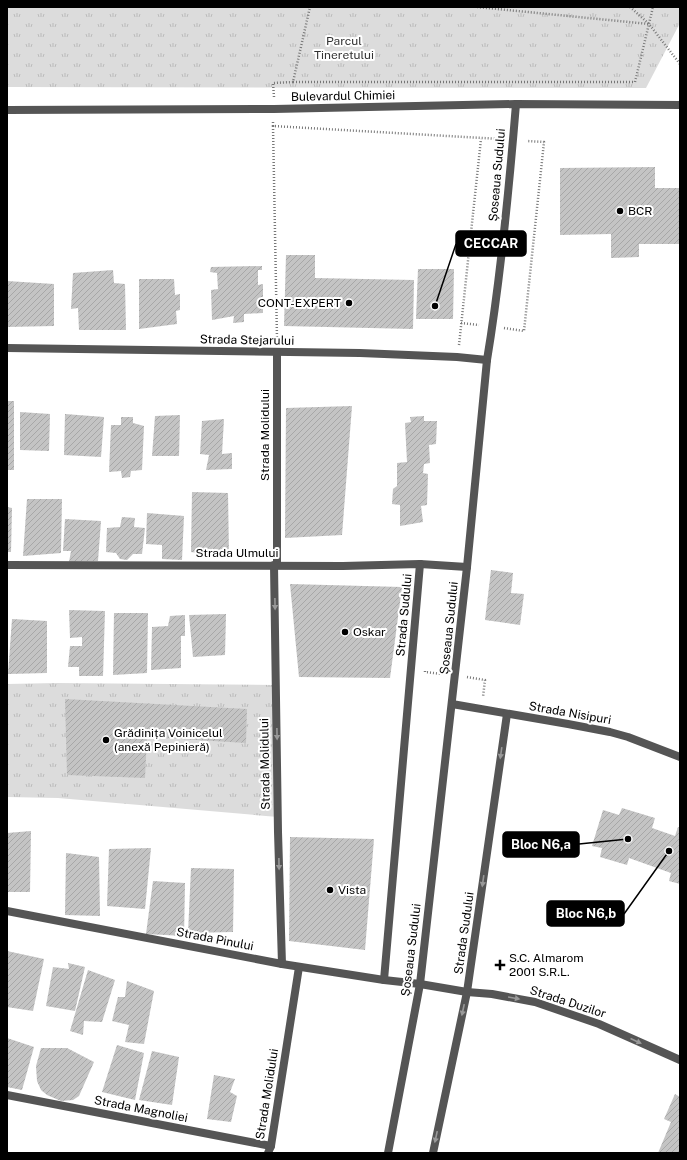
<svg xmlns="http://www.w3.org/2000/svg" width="687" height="1160" font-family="'Public Sans',sans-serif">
	<defs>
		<pattern id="grass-tufts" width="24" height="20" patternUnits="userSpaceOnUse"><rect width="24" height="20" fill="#dcdcdc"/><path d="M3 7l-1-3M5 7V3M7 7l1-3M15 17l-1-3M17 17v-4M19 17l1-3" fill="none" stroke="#bbb"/></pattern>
		<pattern id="building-hatch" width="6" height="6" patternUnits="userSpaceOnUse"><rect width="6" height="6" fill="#c4c4c4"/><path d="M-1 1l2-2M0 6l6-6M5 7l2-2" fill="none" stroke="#a7a7a7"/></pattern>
	</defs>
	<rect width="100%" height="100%" fill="#fff"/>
	<g fill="url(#grass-tufts)">
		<path d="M 7,7 L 680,7 L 680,23 L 646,88 L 7,87 Z"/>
		<path d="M 57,683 L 276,685 L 278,817 L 58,798 L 7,797 L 7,684 Z"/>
	</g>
	<g fill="url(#building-hatch)">
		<path d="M 655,167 L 655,188 L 680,188 L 680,244 L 639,244 L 639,257 L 611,258 L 611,234 L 560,235 L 560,168 Z"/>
		<path d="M 286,255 L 315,255 L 315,278 L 414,280 L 413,329 L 284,326 Z"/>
		<path d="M 262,266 L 262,270 L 258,270 L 258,285 L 263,284 L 263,313 L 244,314 L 244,322 L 233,323 L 234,316 L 212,320 L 211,290 L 218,289 L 217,273 L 210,272 L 211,267 Z"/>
		<path d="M 418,269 L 454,269 L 453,319 L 416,319 Z"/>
		<path d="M 113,270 L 114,283 L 125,284 L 126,330 L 79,330 L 78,308 L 71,309 L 73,273 Z"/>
		<path d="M 139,279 L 174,279 L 175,295 L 180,294 L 180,310 L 176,311 L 177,324 L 139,329 Z"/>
		<path d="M 7,281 L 54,284 L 54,326 L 7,327 Z"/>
		<rect x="7" y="401" width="7" height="69"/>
		<path d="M 352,406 L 342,535 L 285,538 L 286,408 Z"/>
		<path d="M 20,412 L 50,414 L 49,451 L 20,450 Z"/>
		<path d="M 65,414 L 104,417 L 101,457 L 64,455 Z"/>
		<path d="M 180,415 L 179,456 L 152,456 L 155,416 Z"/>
		<path d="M 424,416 L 424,421 L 437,421 L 436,444 L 429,445 L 430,463 L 424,464 L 423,473 L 428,474 L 427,505 L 421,506 L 423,522 L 400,526 L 400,505 L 392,504 L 393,489 L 397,486 L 397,463 L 407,462 L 405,423 L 411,422 L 410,417 Z"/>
		<path d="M 121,417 L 133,417 L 133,423 L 144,426 L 142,470 L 131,471 L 130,477 L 122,478 L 121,471 L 109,472 L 111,425 L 121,425 Z"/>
		<path d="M 224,419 L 222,454 L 232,453 L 232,469 L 206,470 L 209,455 L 200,454 L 202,421 Z"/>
		<path d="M 192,492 L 228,493 L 229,557 L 191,552 Z"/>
		<path d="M 27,499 L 62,499 L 61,553 L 23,556 Z"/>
		<path d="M 7,507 L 12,508 L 11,552 L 7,552 Z"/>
		<path d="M 147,513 L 184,516 L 182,560 L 162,559 L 162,545 L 146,544 Z"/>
		<path d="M 122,517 L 135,518 L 134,527 L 145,528 L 142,554 L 133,554 L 127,560 L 120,559 L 116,553 L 106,552 L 107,528 L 120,527 Z"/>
		<path d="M 65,519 L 101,521 L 98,561 L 69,562 L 71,551 L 63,551 Z"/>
		<path d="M 491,570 L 513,573 L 511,593 L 524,594 L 520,625 L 485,620 Z"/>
		<path d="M 290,584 L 402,587 L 390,678 L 299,677 Z"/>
		<path d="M 69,610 L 105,611 L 103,676 L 79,676 L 79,667 L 68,667 L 70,646 L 82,646 L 82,637 L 70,638 Z"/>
		<path d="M 114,613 L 148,613 L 147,673 L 113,675 Z"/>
		<path d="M 226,614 L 225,655 L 193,657 L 189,615 Z"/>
		<path d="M 185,615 L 185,636 L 181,636 L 181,668 L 151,670 L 152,627 L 168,626 L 170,616 Z"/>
		<path d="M 12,619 L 47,621 L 47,673 L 8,674 Z"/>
		<path d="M 65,699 L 247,709 L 246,743 L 147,737 L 145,778 L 67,775 Z"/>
		<path d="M 622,808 L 655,818 L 652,828 L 675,836 L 678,827 L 680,828 L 680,884 L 669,881 L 671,873 L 629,858 L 627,865 L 600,857 L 602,848 L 592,846 L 603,810 L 619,815 Z"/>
		<path d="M 31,831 L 30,892 L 7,892 L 7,833 Z"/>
		<path d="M 290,837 L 374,839 L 365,950 L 289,941 Z"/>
		<path d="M 151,848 L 145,909 L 107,906 L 109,849 Z"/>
		<path d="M 66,853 L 99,857 L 100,916 L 65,915 Z"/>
		<path d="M 191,868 L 234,869 L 233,932 L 188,933 Z"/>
		<path d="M 153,881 L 185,883 L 184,936 L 146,934 Z"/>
		<path d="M 7,951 L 44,959 L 33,1011 L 7,1007 Z"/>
		<path d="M 68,963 L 85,967 L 75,1011 L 46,1006 L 53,967 L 69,969 Z"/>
		<path d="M 88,970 L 115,980 L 102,1022 L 84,1021 L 83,1035 L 70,1031 Z"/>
		<path d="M 127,981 L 154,991 L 144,1044 L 125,1042 L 129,1025 L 112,1021 L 118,997 L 125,997 Z"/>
		<path d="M 7,1038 L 34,1047 L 22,1090 L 7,1087 Z"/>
		<path d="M 117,1045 L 144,1053 L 135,1100 L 102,1092 Z"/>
		<path d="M 41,1048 L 67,1048 L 94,1062 L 79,1096 L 73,1100 L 61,1101 L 47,1095 L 41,1090 L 37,1081 L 36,1066 Z"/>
		<path d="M 152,1051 L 179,1057 L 172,1105 L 139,1100 Z"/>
		<path d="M 214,1075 L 235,1079 L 230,1092 L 237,1096 L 231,1122 L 207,1119 Z"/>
		<path d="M 675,1094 L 680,1097 L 680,1153 L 658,1153 L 671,1122 L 664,1119 Z"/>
	</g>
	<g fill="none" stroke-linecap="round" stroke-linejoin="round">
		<g stroke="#777" stroke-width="2.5" stroke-dasharray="1 2" stroke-linecap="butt">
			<path d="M 477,7 L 649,24"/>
			<path d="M 630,7 L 649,24 L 680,64"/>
			<path d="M 293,82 L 635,82 L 653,7"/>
			<path d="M 274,97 L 273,83 L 293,82 L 310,7"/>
			<path d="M 273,122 L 273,126 L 500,139"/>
			<path d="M 273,126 L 277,339"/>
			<path d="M 461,323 L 479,325"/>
			<path d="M 504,328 L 524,331 L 544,142 L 527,141"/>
			<path d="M 459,345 L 481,139"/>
			<path d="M 425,671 L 425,672 L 442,674"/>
			<path d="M 467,677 L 485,680 L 483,697"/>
		</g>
		<g stroke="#555" stroke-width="8">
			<path d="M 7,348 L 360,353 L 457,357 L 487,360"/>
			<path d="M 277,352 L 277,565"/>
			<path d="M 7,565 L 343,566 L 420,564 L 467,567"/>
			<path d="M 274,565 L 278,832 L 282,964"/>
			<path d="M 452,704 L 568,724 L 610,732 L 628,737 L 680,757"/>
			<path d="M 7,911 L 282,964 L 384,980 L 420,984 L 467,992 L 492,994 L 535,1002 L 599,1024 L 680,1060"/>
			<path d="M 384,980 L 420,564"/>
			<path d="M 7,1095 L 271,1146"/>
			<path d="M 268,1153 L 271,1146 L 299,967"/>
			<path d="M 388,1153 L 420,984 L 467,567 L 487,360 C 501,276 509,190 516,104"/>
			<path d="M 433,1153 L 467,992 L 507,714"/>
		</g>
		<path stroke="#555" stroke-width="8" d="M 7,110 L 274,109 L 516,104 L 680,105"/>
	</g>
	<defs><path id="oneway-solid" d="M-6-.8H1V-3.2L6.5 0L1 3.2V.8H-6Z"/></defs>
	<g fill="#999">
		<use href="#oneway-solid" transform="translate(275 604) rotate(89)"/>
		<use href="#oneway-solid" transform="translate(277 734) rotate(89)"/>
		<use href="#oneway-solid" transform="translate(501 753) rotate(98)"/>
		<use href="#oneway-solid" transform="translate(279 864) rotate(89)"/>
		<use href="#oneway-solid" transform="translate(483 881) rotate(98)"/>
		<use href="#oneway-solid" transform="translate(514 998) rotate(10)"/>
		<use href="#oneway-solid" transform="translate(463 1010) rotate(102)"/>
		<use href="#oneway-solid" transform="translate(636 1041) rotate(24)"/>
		<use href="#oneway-solid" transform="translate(436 1137) rotate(102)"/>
	</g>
	<g fill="#000" stroke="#fff" stroke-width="1.5">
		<circle cx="620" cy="211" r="4"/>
		<circle cx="349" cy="303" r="4"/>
		<circle cx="345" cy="632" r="4"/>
		<circle cx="106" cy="740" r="4"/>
		<circle cx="330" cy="890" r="4"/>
		<path d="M498 959h4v4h4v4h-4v4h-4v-4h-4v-4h4z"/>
	</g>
	<g text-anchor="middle" stroke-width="4" stroke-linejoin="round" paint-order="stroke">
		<g font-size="12" fill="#333" stroke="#fff">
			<text x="344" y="45">Parcul<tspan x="344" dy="14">Tineretului</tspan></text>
		</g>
		<g font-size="12" fill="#000" stroke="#fff">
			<text transform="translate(343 96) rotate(-1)" y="4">Bulevardul Chimiei</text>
			<text transform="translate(497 175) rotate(-85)" y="4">Șoseaua Sudului</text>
			<text transform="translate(247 340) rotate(1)" y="4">Strada Stejarului</text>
			<text transform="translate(265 435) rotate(-90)" y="4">Strada Molidului</text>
			<text x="237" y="557">Strada Ulmului</text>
			<text transform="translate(404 615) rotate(-85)" y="4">Strada Sudului</text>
			<text transform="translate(449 628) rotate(-84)" y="4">Șoseaua Sudului</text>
			<text transform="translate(570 713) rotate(10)" y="4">Strada Nisipuri</text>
			<text transform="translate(265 764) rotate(-91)" y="4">Strada Molidului</text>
			<text transform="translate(464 933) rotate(-82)" y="4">Strada Sudului</text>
			<text transform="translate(215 939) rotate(11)" y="4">Strada Pinului</text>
			<text transform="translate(411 950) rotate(-83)" y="4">Șoseaua Sudului</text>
			<text transform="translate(568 1002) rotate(18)" y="4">Strada Duzilor</text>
			<text transform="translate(267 1094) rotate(-81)" y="4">Strada Molidului</text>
			<text transform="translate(141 1109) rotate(11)" y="4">Strada Magnoliei</text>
		</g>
		<g font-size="12" fill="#000" stroke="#fff" text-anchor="start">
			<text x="628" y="215">BCR</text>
			<text x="341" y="307" text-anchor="end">CONT-EXPERT</text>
			<text x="353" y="636">Oskar</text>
			<text x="114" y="737">Grădinița Voinicelul<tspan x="114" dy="14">(anexă Pepinieră)</tspan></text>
			<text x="338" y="894">Vista</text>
			<text x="509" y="962">S.C. Almarom<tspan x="509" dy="14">2001 S.R.L.</tspan></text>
		</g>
	</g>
	<path fill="none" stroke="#000" stroke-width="1.5" d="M435 306L456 244M628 839L579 844M669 851L624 914"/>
	<g fill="#000" stroke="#fff" stroke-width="1.5">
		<circle cx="435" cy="306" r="4"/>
		<circle cx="628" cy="839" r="4"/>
		<circle cx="669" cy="851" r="4"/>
	</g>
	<g fill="#000" stroke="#000" stroke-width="1.5">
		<rect x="456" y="231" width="70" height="25" rx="4"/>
		<rect x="503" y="832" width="76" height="25" rx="4"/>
		<rect x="547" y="901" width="77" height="25" rx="4"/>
	</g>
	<g font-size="13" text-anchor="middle" font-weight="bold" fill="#fff">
		<text x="491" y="248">CECCAR</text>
		<text x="541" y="849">Bloc N6,a</text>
		<text x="586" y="918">Bloc N6,b</text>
	</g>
	<rect width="687" height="1160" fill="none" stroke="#000000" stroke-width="16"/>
</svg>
